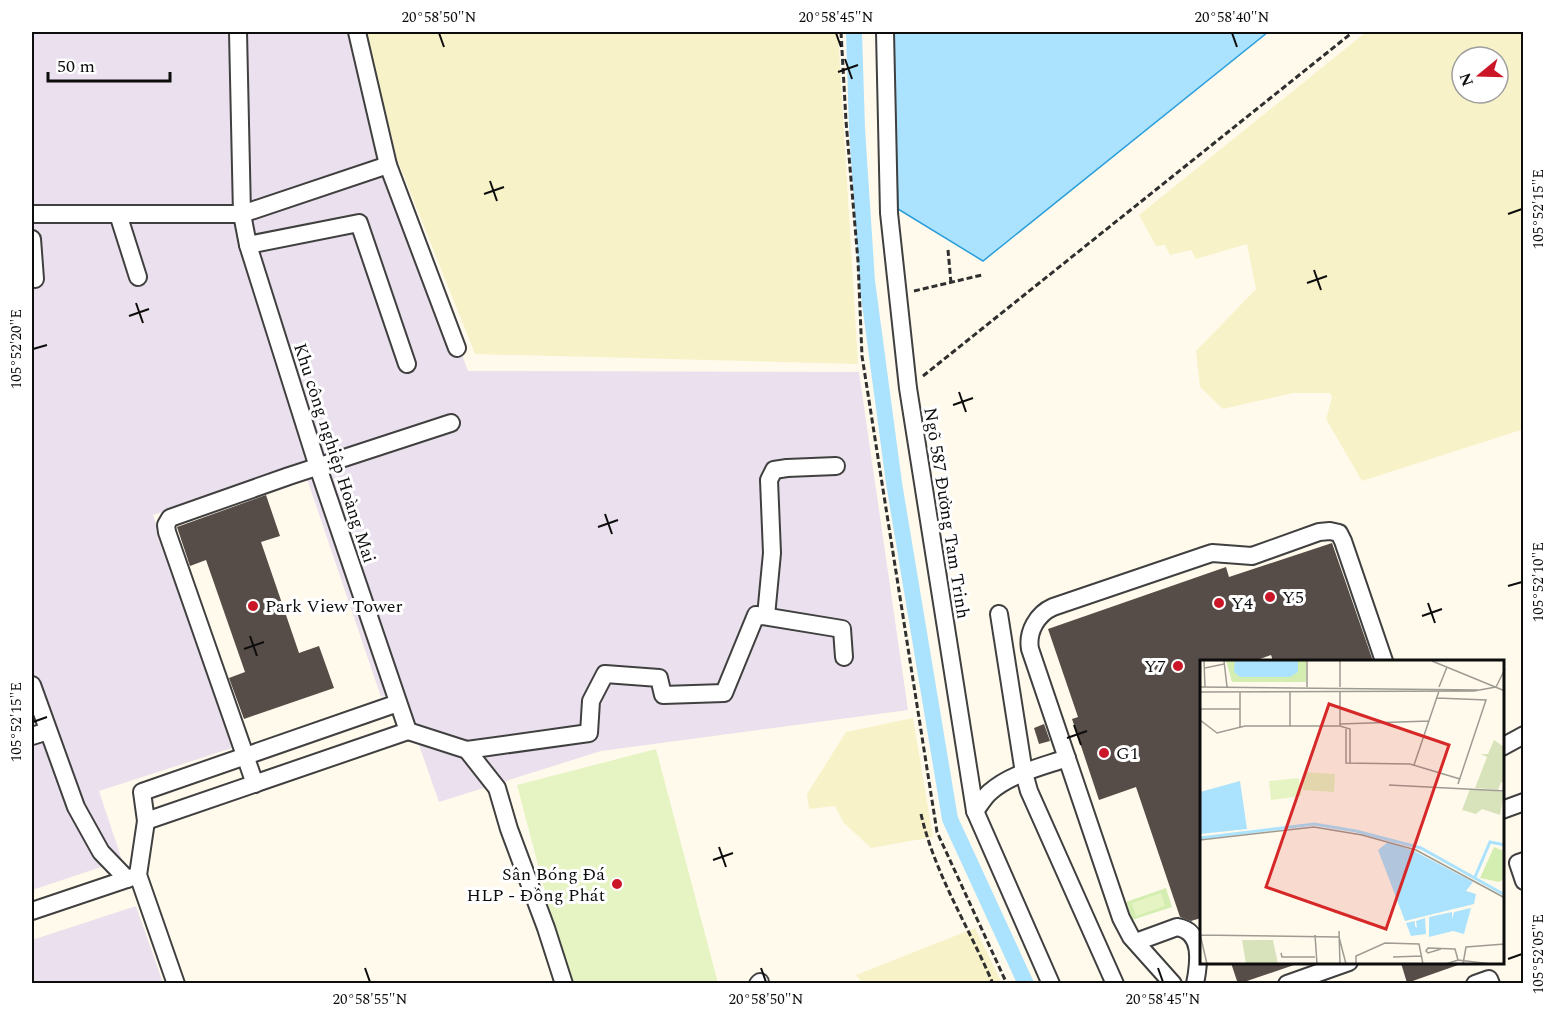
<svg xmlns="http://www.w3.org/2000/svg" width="1555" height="1015" font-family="Spectral,serif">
	<rect width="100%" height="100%" fill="#fffaec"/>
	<g fill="#ebe0ed">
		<path d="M 32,32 L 361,32 L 392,166 L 468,371 L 859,372 L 908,710 L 601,751 L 439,802 L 400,691 L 381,697 L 302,464 L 153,515 L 232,748 L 99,791 L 122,860 L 32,890 Z"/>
		<path d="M 136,906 L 163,983 L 32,983 L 32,940 Z"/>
	</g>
	<g fill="#f8f2c9" fill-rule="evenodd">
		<path d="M 366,32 L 838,32 L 858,364 L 475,354 L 397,159 Z"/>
		<path d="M 1366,32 L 1523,32 L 1524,429 L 1362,481 L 1326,419 L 1332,398 L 1330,393 L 1293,393 L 1223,409 L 1200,387 L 1196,351 L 1256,289 L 1247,244 L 1196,259 L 1191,250 L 1170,255 L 1165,245 L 1156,246 L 1139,215 ZM 1462,57 L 1498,57 L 1498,93 L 1462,93 Z"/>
		<path d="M 913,718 L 933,837 L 871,848 L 843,822 L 835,806 L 809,809 L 807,794 L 846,732 Z"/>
		<path d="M 975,928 L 1002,983 L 862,983 L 856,975 Z"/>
	</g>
	<path fill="#d4eeb2" d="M 1166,888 L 1172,907 L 1132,920 L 1126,902 Z"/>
	<g fill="#e6f4c4">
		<path d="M 656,749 L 718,983 L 569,983 L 517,785 Z"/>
		<path d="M 1161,893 L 1165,906 L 1136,916 L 1132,903 Z"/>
	</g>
	<path fill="#abe2fd" stroke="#2a9edb" stroke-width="1.5" d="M 893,32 L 1268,32 L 983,261 L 898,209 Z"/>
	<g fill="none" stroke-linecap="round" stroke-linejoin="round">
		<path stroke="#abe2fd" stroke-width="16" d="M 854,32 L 857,129 L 867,281 L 894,483 L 950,819 L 1026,984"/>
	</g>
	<g fill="#574d48">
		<path d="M 266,495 L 280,536 L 261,542 L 299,653 L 319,646 L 334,688 L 244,719 L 229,678 L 245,672 L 206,560 L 190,566 L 177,527 Z"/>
		<path d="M 1332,543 L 1373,661 L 1273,661 L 1271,655 L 1254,661 L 1201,661 L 1201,918 L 1191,921 L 1180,917 L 1136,787 L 1099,800 L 1072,719 L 1078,717 L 1048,629 L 1226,567 L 1229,577 Z"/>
		<path d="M 1044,724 L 1050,741 L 1039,744 L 1034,728 Z"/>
		<path d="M 1231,963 L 1293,963 L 1294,965 L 1238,984 Z"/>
		<path d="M 1401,963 L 1457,963 L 1458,965 L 1407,983 Z"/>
	</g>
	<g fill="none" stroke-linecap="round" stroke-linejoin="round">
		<defs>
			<g id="minor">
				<path d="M 238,32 L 242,214 L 248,245 L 318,467 L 408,731"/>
				<path d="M 357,32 L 388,165 L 457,348"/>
				<path d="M 885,32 L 889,213 L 908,388 L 975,811 L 1051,984"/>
				<path d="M 32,214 L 242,214 L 388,165"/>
				<path d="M 118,214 L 138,277"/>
				<path d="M 32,239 L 35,279"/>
				<path d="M 248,245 L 359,223 L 407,364"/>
				<path d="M 999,614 L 1024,773 L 1029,791 L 1115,984"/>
				<path d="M 766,616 L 772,553 L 769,480 L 774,470 L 787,468 L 836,466"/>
				<path d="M 32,685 L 76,807 L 101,852 L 127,879"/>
				<path d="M 408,731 L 467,750 L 497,788 L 509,829 L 546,928 L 564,984"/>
				<path d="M 32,736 L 48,731"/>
				<path d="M 1502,747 L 1524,735"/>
				<path d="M 467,750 L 589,733 L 591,701 L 605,674 L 659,678 L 663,695 L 724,693 L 756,615 L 842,629 L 844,657"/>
				<path d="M 255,784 L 167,532 L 166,525 L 170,518 L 289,476 L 451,423"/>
				<path d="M 1502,810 L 1524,802"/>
				<path d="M 975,811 C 980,805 984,797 990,792 C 1010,774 1041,767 1067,758"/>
				<path d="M 146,821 L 408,731"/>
				<path d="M 1524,861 L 1518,863 L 1524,881"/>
				<path d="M 32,911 L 136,876"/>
				<path d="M 1136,942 L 1177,927 C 1204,931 1199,964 1195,984"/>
				<path d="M 176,984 L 138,875 L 146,821 L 142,792 L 398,703"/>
				<path d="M 758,984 L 760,982"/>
				<path d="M 1173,984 L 1131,937 L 1121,918 L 1030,649 C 1027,632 1037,614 1053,607 L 1203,556 L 1212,553 L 1252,556 L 1319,532 L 1330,531 L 1339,533 L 1343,541 L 1384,661"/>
				<path d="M 1287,984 L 1349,962"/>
				<path d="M 1475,984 L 1489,979 L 1491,984"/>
			</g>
		</defs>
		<use href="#minor" stroke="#404040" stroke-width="20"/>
		<g stroke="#2f2f2f" stroke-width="3" stroke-dasharray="6 3" stroke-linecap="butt">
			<path d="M 841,32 L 846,121 L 858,261 L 862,356 L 937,832 L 1007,984"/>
			<path d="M 948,250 L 951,283"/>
			<path d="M 914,291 L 982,275"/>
			<path d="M 923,376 L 1353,32"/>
			<path d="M 921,814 C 935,875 969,927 993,984"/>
		</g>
		<use href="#minor" stroke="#fff" stroke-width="16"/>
	</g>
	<path fill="none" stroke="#0d0d0d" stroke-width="2" d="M 439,33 L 444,47M 836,33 L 841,47M 1232,33 L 1237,47M 845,59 L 852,79M 838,72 L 858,65M 490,181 L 497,201M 484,194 L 504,187M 1508,214 L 1522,209M 1314,270 L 1321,290M 1307,283 L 1327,276M 136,303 L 143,323M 129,316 L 149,309M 33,349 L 47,345M 959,392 L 966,412M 953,405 L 973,398M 605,514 L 612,534M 598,527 L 618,520M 1508,586 L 1522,582M 1428,603 L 1435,623M 1422,616 L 1442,609M 250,636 L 257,656M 244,649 L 264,642M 33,722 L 47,717M 1074,725 L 1081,745M 1067,738 L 1087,731M 719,847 L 726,867M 713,860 L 733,853M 1508,959 L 1522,954M 365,968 L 370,982M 761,968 L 766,982M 1158,968 L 1163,982"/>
	<g fill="#cb1628" stroke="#fff" stroke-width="2">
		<circle cx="1270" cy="597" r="6"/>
		<circle cx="1219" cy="603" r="6"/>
		<circle cx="253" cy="606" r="6"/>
		<circle cx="1178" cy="666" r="6"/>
		<circle cx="1104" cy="753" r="6"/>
		<circle cx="617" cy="884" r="6"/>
	</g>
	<g text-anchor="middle" stroke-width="6" stroke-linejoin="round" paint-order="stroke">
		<g font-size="18" fill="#0d0d0d" stroke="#fff">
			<text transform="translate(335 453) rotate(72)" y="6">Khu công nghiệp Hoàng Mai</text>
			<text transform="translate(947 513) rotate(81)" y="6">Ngõ 587 Đường Tam Trinh</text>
		</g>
		<g font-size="18" fill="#0d0d0d" stroke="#fff" text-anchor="start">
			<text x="1282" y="603">Y5</text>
			<text x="1231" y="609">Y4</text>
			<text x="265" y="612">Park View Tower</text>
			<text x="1166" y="672" text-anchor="end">Y7</text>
			<text x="1116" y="759">G1</text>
			<text x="605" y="880" text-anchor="end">Sân Bóng Đá<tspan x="605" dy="21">HLP - Đồng Phát</tspan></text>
		</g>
	</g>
	<g transform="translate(1200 660)">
		<rect width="304" height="304" fill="#fffaec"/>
		<path d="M 26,1 L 106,1 L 106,22 L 32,22 ZM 294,187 L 304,191 L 304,219 L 299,222 L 280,218 Z" fill="#d4eeb2"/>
		<path d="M 294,80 L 304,87 L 304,123 L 301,122 L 298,130 L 275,128 L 287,97 L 281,94 L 288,94 ZM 270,129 L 304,132 L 300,155 L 282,149 L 276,154 L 262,150 ZM 42,280 L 73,280 L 78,304 L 46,304 Z" fill="#d8e3bb"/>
		<path d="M 104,112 L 135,114 L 134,132 L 103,130 ZM 99,118 L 101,136 L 71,140 L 69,121 Z" fill="#e6f4c4"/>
		<path d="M 35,1 L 98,1 L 98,12 L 90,17 L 40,17 L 34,12 ZM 40,121 L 47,169 L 0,174 L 0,132 ZM 188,182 L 214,191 L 273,222 L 266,231 L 276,234 L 274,244 L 205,261 L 178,190 ZM 271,248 L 264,274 L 253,271 L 229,277 L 229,257 L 252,252 L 252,259 L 254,252 ZM 225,258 L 226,274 L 211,276 L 206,263 L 215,261 L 215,266 L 217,268 L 216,261 Z" fill="#abe2fd"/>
		<path fill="none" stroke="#abe2fd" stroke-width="3" d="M 0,178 L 114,164 L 156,171 L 221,188 L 305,235M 275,217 L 290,182 L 305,185"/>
		<path fill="none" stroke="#9e9b93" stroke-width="1.5" d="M 4,1 L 5,27M 24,1 L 27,27M 107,1 L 107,27M 232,1 L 305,31M 5,8 L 24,4M 0,27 L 278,30M 140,27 L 140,1M 239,27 L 247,7M 296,27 L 305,9M 0,32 L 274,31 L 296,27M 140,32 L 140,66M 237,38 L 286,40 L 258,124M 0,49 L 40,49M 0,60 L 17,73 L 45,66 L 140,66 L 150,69 L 150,103M 140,64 L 229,61M 90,66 L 90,32M 40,67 L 40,32M 146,69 L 146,103 L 210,104 L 260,119M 214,105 L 239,31M 189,125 L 305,131M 0,180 L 114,167 L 162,175 L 216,190 L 305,238M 139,271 L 140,304M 0,274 L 7,304M 0,275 L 139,277M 115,275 L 117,304M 139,277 L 146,304M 241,289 L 228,293 L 226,291 L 228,288 L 255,289 L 258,300M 81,293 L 82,297 L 115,297M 193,297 L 221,296M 156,304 L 156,296 L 185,283 L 219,284 L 223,304M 246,304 L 258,300 L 291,304M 263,304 L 266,287 L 305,284"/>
		<path fill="#d62828" fill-opacity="0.15" stroke="#d62828" stroke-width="3" d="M 129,44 L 249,85 L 186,269 L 66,227 Z"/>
		<rect width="304" height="304" fill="none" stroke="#0d0d0d" stroke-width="3"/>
	</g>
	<rect width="1555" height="1015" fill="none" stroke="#ffffff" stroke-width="66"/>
	<g transform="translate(1480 75) rotate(251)"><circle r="28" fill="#ffffff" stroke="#9e9e9e" stroke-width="1.5"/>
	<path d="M0-4.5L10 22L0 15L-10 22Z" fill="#cb1628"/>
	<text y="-9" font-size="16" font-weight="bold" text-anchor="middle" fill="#0d0d0d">N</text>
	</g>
	<path d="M48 72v9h122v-9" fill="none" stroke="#0d0d0d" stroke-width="3"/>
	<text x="57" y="72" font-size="18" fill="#0d0d0d" stroke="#ffffff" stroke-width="4.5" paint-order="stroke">50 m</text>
	<rect x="33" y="33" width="1489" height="949" fill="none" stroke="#0d0d0d" stroke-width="2"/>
	<g font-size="15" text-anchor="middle" fill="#0d0d0d">
		<text x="439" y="22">20°58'50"N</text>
		<text x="836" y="22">20°58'45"N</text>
		<text x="1232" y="22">20°58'40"N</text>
		<text transform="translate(1538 209) rotate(-90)" y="5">105°52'15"E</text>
		<text transform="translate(16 349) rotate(-90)" y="5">105°52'20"E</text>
		<text transform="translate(1538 582) rotate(-90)" y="5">105°52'10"E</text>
		<text transform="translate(16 722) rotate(-90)" y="5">105°52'15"E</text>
		<text transform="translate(1538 954) rotate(-90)" y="5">105°52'05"E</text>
		<text x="370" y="1004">20°58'55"N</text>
		<text x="766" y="1004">20°58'50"N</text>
		<text x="1163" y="1004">20°58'45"N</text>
	</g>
</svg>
